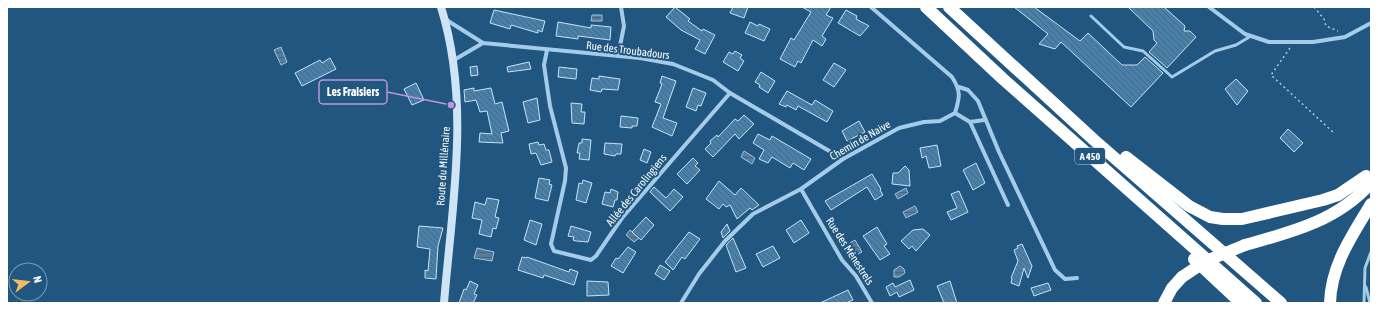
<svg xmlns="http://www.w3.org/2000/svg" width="1378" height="310" font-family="'Asap Condensed',sans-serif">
	<defs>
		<pattern id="water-rules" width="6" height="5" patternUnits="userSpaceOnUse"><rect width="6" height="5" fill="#557c9a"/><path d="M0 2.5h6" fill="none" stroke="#506473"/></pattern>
		<pattern id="building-back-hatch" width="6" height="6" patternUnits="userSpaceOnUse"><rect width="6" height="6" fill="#4880a9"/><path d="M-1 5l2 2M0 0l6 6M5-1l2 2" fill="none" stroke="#4a697f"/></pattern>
	</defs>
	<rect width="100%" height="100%" fill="#20567f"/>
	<g fill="url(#water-rules)" stroke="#98c8e9">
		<path d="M 592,15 L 602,15 L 602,21 L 591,21 Z"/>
		<path d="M 281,47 L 287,62 L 281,65 L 274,50 Z"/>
		<path d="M 744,151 L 755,158 L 752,164 L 741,157 Z"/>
		<path d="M 906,188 L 908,193 L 898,199 L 895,194 Z"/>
		<path d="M 915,206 L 918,212 L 906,218 L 903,212 Z"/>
		<path d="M 630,230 L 639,238 L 634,242 L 626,235 Z"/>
		<path d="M 855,240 L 862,252 L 858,254 L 850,243 Z"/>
		<path d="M 477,248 L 494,252 L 492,261 L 474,258 Z"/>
		<path d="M 900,266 L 904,269 L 905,273 L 899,277 L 894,277 L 894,270 Z"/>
	</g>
	<g fill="url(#building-back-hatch)" stroke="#c8e3f6">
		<path d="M 675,7 L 690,19 L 688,21 L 702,31 L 703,29 L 715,35 L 705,54 L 695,49 L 700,40 L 681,30 L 666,17 Z"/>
		<path d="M 733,7 L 748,7 L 744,18 L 730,13 Z"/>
		<path d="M 802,7 L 831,7 L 826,15 L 833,18 L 822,36 L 826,39 L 822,46 L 813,40 L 801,63 L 798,61 L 795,67 L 780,59 L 791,38 L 794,40 L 811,12 Z"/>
		<path d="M 1014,7 L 1034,7 L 1080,41 L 1088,33 L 1122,65 L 1137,65 L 1145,57 L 1163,73 L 1131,107 L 1061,42 L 1055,49 L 1039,44 L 1048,34 Z"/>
		<path d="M 1128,7 L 1164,7 L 1185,26 L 1184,31 L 1190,31 L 1196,37 L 1167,68 L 1149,52 L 1157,43 L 1154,40 L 1153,31 Z"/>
		<path d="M 494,10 L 545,21 L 542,32 L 538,30 L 538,33 L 511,25 L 510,29 L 490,23 Z"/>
		<path d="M 846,10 L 857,16 L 856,19 L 869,26 L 860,36 L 838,23 Z"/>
		<path d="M 558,22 L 591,28 L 591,25 L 611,27 L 610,40 L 578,36 L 578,39 L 556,36 Z"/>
		<path d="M 750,22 L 758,26 L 759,24 L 770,29 L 764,41 L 745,33 Z"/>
		<path d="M 735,51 L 742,55 L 740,58 L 744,61 L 738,71 L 723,62 L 729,52 L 733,54 Z"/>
		<path d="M 330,58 L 336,69 L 302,86 L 295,73 L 320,60 L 322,63 Z"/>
		<path d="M 529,62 L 531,69 L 508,72 L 507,67 Z"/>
		<path d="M 834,63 L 846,70 L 834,87 L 823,80 Z"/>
		<path d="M 477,66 L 478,75 L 471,76 L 470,67 Z"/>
		<path d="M 559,67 L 577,69 L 576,79 L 558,77 Z"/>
		<path d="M 761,72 L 775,81 L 768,93 L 759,87 L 760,85 L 755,82 Z"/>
		<path d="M 599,76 L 620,79 L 618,90 L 602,89 L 601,92 L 590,90 L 592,78 L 599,79 Z"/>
		<path d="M 662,76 L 676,81 L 663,118 L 677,123 L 672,136 L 652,127 L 661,104 L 655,102 L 662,84 L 660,83 Z"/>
		<path d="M 1236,79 L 1248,91 L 1237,105 L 1225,89 Z"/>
		<path d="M 416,83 L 424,100 L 412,105 L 404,89 Z"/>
		<path d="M 474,88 L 474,91 L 491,88 L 495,104 L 502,102 L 509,131 L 501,133 L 503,143 L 479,142 L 480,133 L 492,134 L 487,111 L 480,112 L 476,100 L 465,102 L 464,90 Z"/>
		<path d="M 693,88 L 706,93 L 701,106 L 698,105 L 696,111 L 686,107 Z"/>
		<path d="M 787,91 L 812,105 L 815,100 L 833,111 L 827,122 L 798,106 L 796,110 L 787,105 L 786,107 L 779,104 Z"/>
		<path d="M 537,98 L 540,120 L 528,123 L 523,102 Z"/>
		<path d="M 571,103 L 582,104 L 581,112 L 585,112 L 584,124 L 572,123 Z"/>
		<path d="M 744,115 L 754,124 L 739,139 L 735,134 L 713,157 L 705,149 L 711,143 L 710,141 L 717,135 L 718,137 L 735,119 L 738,121 Z"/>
		<path d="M 621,116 L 638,118 L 637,126 L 632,126 L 632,128 L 620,127 Z"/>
		<path d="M 859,121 L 865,132 L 847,141 L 842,131 Z"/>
		<path d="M 1288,129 L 1303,143 L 1294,152 L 1280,138 Z"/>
		<path d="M 758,134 L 770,140 L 772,136 L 811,159 L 804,170 L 793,163 L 790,168 L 772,157 L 768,163 L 759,159 L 764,150 L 753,143 Z"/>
		<path d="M 582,139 L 591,140 L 589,160 L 579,159 L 580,153 L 577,153 L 579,143 L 582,143 Z"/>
		<path d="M 538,142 L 539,145 L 544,144 L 546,150 L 549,150 L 552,162 L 541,165 L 536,153 L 531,154 L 529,144 Z"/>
		<path d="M 605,143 L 622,144 L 621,154 L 616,154 L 615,156 L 604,154 Z"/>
		<path d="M 937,145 L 941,166 L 929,168 L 926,156 L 922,158 L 920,148 Z"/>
		<path d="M 644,149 L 651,152 L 647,163 L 640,160 Z"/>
		<path d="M 693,158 L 698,163 L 695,166 L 700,170 L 687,184 L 677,174 Z"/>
		<path d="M 976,163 L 985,183 L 973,190 L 963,170 Z"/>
		<path d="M 905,166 L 909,170 L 910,186 L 892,184 L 893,173 L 898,173 Z"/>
		<path d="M 872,174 L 881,189 L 880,190 L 883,195 L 875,200 L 867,187 L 831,210 L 825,201 Z"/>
		<path d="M 539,178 L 550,180 L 549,184 L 552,185 L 548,201 L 535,198 Z"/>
		<path d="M 583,180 L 592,183 L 586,203 L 576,200 L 579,183 L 582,184 Z"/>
		<path d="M 719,181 L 735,195 L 741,188 L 759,205 L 752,210 L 750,208 L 737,219 L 730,205 L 726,207 L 723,204 L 719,209 L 706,199 Z"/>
		<path d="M 654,187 L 666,198 L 674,189 L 683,197 L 670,211 L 650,192 Z"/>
		<path d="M 611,189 L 618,192 L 617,200 L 615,200 L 613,207 L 602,204 L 605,192 L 610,193 Z"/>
		<path d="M 959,191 L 968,212 L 951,220 L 947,212 L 957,208 L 951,194 Z"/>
		<path d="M 487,198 L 499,200 L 495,217 L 499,218 L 496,229 L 493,228 L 491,237 L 479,234 L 482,220 L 472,218 L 475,202 L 485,205 Z"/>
		<path d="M 646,217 L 654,225 L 641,240 L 632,232 Z"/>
		<path d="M 530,220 L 542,224 L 536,245 L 524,240 Z"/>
		<path d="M 801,220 L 809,233 L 794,243 L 786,230 Z"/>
		<path d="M 727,224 L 730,231 L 723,238 L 721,232 Z"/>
		<path d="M 419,226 L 443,228 L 438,246 L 436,279 L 425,278 L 425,270 L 428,271 L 430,249 L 417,247 Z"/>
		<path d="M 571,226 L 591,232 L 588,242 L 576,241 L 573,240 L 574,237 L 568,236 Z"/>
		<path d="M 877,227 L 887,244 L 884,246 L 890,254 L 880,260 L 863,236 Z"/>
		<path d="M 923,229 L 930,235 L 916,251 L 912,246 L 909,249 L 901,241 L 913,230 Z"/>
		<path d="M 689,232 L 700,239 L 685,259 L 682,257 L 673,270 L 665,262 Z"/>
		<path d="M 733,238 L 746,268 L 736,272 L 726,245 Z"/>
		<path d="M 1022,244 L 1032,266 L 1028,278 L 1024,268 L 1019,286 L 1011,283 L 1012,279 L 1011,278 L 1018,261 L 1014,250 L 1018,248 L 1017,246 Z"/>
		<path d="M 773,246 L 780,258 L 763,267 L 756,254 Z"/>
		<path d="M 628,247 L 636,252 L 623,273 L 611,266 L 616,258 L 618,259 Z"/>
		<path d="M 522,257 L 526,258 L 527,257 L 569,272 L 570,269 L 578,272 L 574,285 L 544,275 L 543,278 L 518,270 Z"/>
		<path d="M 660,265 L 670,271 L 664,280 L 655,274 Z"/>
		<path d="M 910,280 L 914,290 L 899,297 L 897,292 L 890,296 L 886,287 L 893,283 L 895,287 Z"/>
		<path d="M 470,281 L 478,285 L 474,294 L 477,295 L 473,303 L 459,303 L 464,289 L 466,290 Z"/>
		<path d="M 587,281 L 608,282 L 609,295 L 587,296 Z"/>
		<path d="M 950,281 L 957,303 L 944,303 L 937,286 Z"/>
		<path d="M 1048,283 L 1051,290 L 1034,296 L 1031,288 Z"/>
		<path d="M 848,290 L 853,300 L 846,303 L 820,303 Z"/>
	</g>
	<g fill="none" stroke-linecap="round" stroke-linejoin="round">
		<g stroke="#a4cce8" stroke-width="1.5" stroke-dasharray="2 3" stroke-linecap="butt">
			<path d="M 1314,7 L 1324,19 L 1326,26 L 1338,31"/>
			<path d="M 1290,48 L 1271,75 L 1335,134"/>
		</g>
		<g stroke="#a4cce8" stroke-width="3">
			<path d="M 1091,16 L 1124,47 L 1143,51 L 1172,77 L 1215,51 L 1236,45 L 1251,36"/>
			<path d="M 1366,287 L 1370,303"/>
			<path d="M 1364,303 L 1365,268 L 1371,252"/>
		</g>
		<g stroke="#a4cce8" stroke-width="4">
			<path d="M 1209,7 L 1245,34 L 1269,42 L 1313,42 L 1345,37 L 1371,23"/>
			<path d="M 445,19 L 483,43 L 640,58 L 673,64 L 713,80 L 730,93 L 843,159"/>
			<path d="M 547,50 L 544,65 L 550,106 L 566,168 L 565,181 L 551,244 L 554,251 L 591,260 L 596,256 L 622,218 L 730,93"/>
			<path d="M 618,56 L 624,26 L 621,7"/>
			<path d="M 454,60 L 483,43"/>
			<path d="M 959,87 L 968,90 L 978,101 L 999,152 L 1055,270 L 1065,279 L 1077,278"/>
			<path d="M 955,113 L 970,122 L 984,120"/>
			<path d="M 970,122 L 1008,205"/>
			<path d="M 801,189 L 842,260 L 856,276 L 872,303"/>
			<path d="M 681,303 L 699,274 L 725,241 L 753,214 L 801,189 L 843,159 L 899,128 L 924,122 L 940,121 L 955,113 C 960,97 961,91 952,77 L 871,7"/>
		</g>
		<path stroke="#cfe5f6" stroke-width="8" d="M 441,7 C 471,103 452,205 444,303"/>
		<g stroke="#fff" stroke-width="12">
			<path d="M 926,7 L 1003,79 L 1256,303"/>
			<path d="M 949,7 L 1094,140 L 1281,303"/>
			<path d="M 1126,157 L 1189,206 L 1210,217 L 1223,219 L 1242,219 L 1323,200 L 1338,195 L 1366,176"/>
			<path d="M 1245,245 C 1292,232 1337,221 1371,183"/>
			<path d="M 1194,259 L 1241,303"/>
			<path d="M 1164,303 L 1172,288 L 1182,277"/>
			<path d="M 1330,303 C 1331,265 1352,236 1371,204"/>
		</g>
		<path stroke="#fff" stroke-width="12" d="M 1182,277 L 1206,261 L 1245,245"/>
	</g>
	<g text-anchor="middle" stroke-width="4" stroke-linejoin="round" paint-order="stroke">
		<rect fill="#20567f" stroke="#bcccd9" stroke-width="1" x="1075" y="148" width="30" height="16" rx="3"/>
		<g font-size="10" font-weight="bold" fill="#fff">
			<text x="1090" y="160">A 450</text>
		</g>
		<g font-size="11" fill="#fff" stroke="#20567f">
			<text transform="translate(628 50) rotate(7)" y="4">Rue des Troubadours</text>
			<text transform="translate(860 140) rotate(-30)" y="4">Chemin de Naive</text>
			<text transform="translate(443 166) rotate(-86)" y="4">Route du Millénaire</text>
			<text transform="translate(636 190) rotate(-51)" y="4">Allée des Carolingiens</text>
			<text transform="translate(850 251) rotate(57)" y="4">Rue des Ménestrels</text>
		</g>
	</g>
	<path fill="none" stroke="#bd96df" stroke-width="1.5" d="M451 105L387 92"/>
	<circle fill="#bd96df" stroke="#20567f" stroke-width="1.5" cx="451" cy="105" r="4"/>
	<rect fill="#20567f" stroke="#bd96df" stroke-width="1.5" x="319" y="80" width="68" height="24" rx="4"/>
	<g font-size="12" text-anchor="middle" font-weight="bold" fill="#fff">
		<text x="353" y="96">Les Fraisiers</text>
	</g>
	<rect width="1378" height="310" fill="none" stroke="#ffffff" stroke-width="16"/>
	<g transform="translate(28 282) rotate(75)"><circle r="19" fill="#20567f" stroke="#799ab2"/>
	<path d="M0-3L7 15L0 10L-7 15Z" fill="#f5b965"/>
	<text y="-6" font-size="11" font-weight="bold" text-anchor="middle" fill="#ffffff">N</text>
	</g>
</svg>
